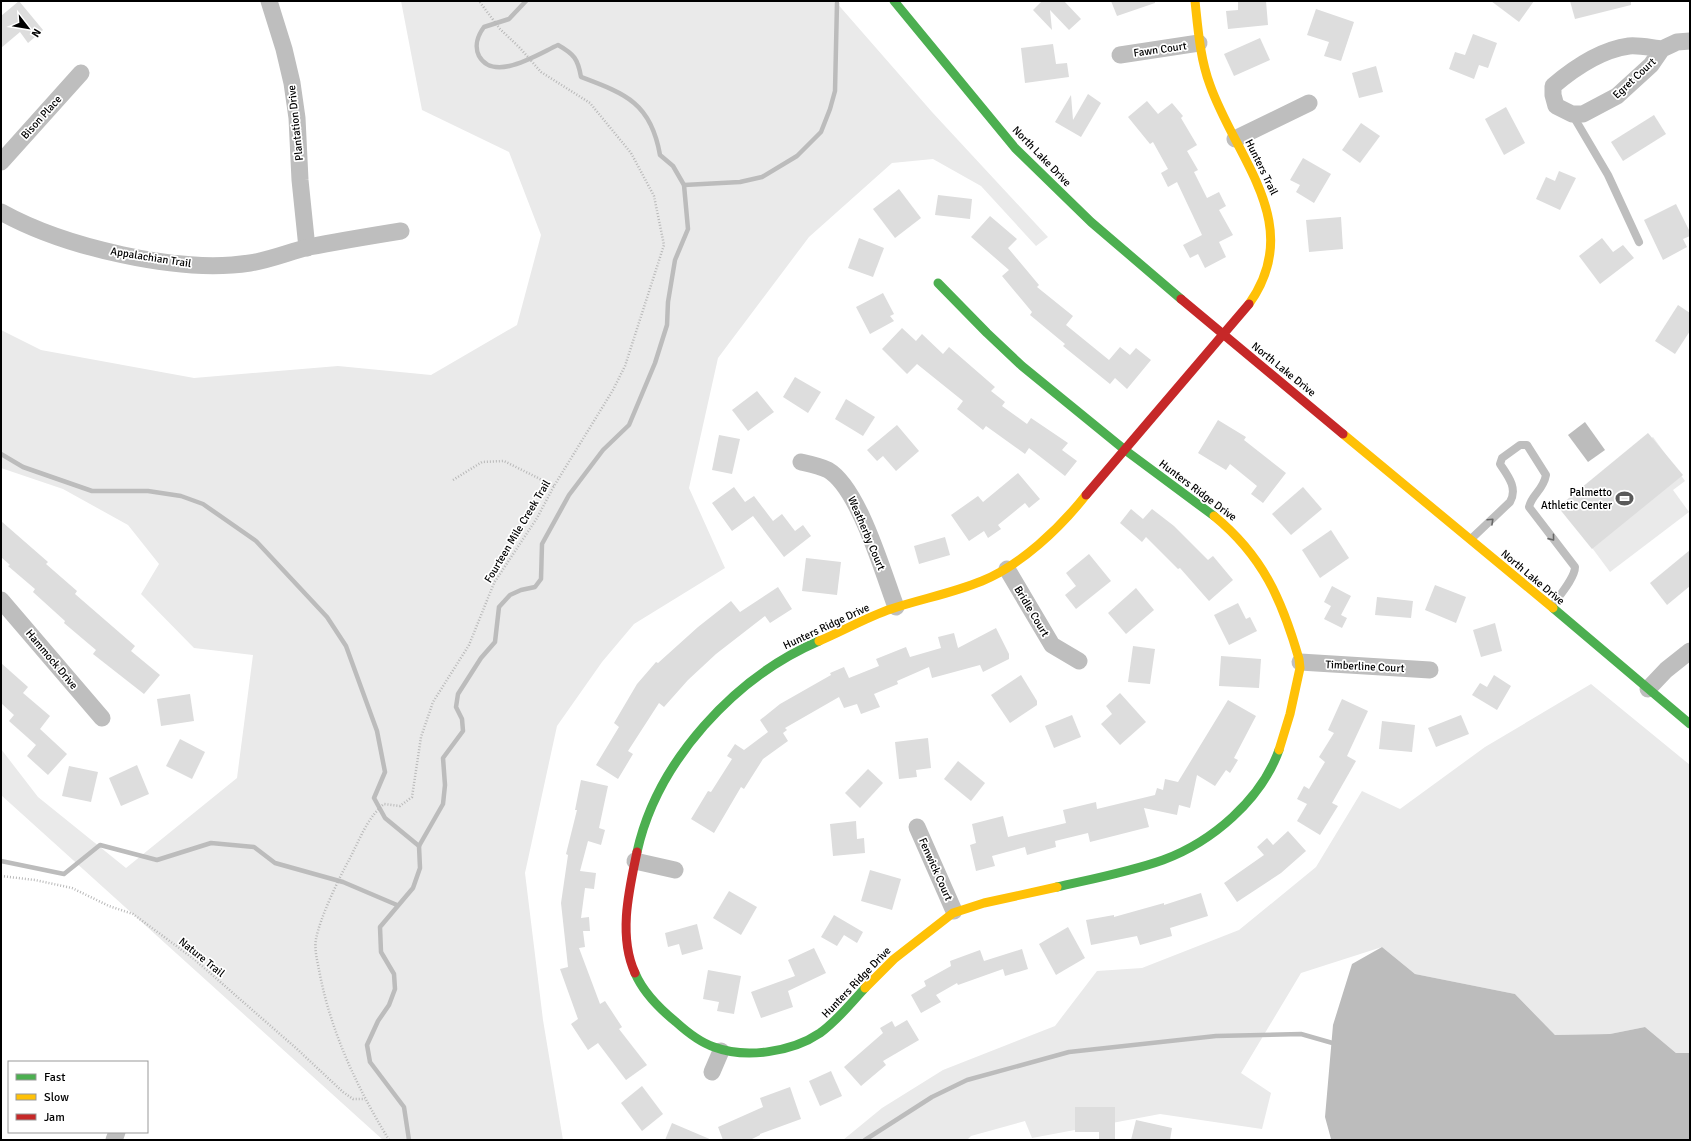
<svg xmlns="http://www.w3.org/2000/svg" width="1691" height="1141" font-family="Signika,sans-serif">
	<rect width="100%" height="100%" fill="#fff"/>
	<g fill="#eaeaea">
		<path d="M 401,1 L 835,1 L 932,112 L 1048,237 L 1036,246 L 981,186 L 933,159 L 892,163 L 809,237 L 718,358 L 689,488 L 725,568 L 634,624 L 602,662 L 557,726 L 525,873 L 543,1020 L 563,1140 L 383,1140 L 1,795 L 1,749 L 38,797 L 126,868 L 237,778 L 253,655 L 194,648 L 141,594 L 159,564 L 128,525 L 63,489 L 1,468 L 1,330 L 41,350 L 194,378 L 338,366 L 431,375 L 517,325 L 541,235 L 509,152 L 422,110 Z"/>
		<path d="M 1653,437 L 1685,481 L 1673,490 L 1689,512 L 1610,572 L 1561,506 Z"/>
		<path d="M 1591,684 L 1690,765 L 1690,1053 L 1676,1053 L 1645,1027 L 1610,1034 L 1555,1035 L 1515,994 L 1415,974 L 1382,947 L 1301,973 L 1241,1073 L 1271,1093 L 1262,1129 L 1160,1114 L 1032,1138 L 1025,1121 L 971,1136 L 967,1140 L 843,1140 L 882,1108 L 943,1070 L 1055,1026 L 1097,971 L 1142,968 L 1239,930 L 1316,867 L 1362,791 L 1400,809 L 1485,747 Z"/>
	</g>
	<g fill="#bcbcbc">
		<path d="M 1585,422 L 1605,450 L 1588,462 L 1568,435 Z"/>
		<path d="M 1382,947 L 1415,974 L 1515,994 L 1555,1035 L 1610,1034 L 1645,1027 L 1676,1053 L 1690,1053 L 1690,1140 L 1331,1139 L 1325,1117 L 1333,1025 L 1352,964 Z"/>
	</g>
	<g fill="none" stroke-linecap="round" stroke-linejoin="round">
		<g stroke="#bcbcbc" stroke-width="4.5">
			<path d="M 684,185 L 740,182 L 762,177 L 797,156 L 821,132 L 830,109 L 835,91 L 837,3"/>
			<path d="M 1,454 L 23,467 L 92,491 L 148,491 L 181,496 L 203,504 L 256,541 L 327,617 L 346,646 L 377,731 L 385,772 L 374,798 L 385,818 L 419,846"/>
			<path d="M 1,861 L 64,874 L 100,845 L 157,860 L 211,843 L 254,847 L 275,863 L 343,882 L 397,905"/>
			<path d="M 409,1140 L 404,1107 L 370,1062 L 367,1045 L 378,1021 L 389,1005 L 395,989 L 394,974 L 381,952 L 380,927 L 413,888 L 420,868 L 419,846 L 443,804 L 445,785 L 443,758 L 463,731 L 462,719 L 456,707 L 458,694 L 481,658 L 495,642 L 499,607 L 510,595 L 521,590 L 535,587 L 541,579 L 542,544 L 569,495 L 603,450 L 629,425 L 655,363 L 667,325 L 668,302 L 675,260 L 688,229 L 684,185 L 673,166 L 660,155 C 651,103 626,94 581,77 C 578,59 574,54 558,45 C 538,54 494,83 479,56 C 474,46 478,35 484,27 L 509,19 L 526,1"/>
			<path d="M 865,1140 L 932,1097 L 967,1080 L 1069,1052 L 1216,1036 L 1301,1034 L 1336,1044"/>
		</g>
	</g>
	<g fill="#ddd">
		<path d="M 19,1 L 43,30 L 28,43 L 20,32 L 1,48 L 1,16 Z"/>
		<path d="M 1042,1 L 1064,1 L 1081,19 L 1069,30 L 1050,10 L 1052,30 L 1033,10 Z"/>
		<path d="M 1111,1 L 1155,1 L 1155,3 L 1117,16 Z"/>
		<path d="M 1238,1 L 1266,1 L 1268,25 L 1228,29 L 1226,11 L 1238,10 Z"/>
		<path d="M 1491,1 L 1534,1 L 1519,22 Z"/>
		<path d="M 1570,1 L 1631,1 L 1631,5 L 1575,19 Z"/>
		<path d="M 1316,9 L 1354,22 L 1341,61 L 1324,56 L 1329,42 L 1307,35 Z"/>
		<path d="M 1473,34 L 1497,43 L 1488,68 L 1479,65 L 1474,79 L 1449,69 L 1455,52 L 1465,55 Z"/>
		<path d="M 1260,38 L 1270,60 L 1234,76 L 1224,54 Z"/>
		<path d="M 1053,44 L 1056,64 L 1067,63 L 1069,77 L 1025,83 L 1021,48 Z"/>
		<path d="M 1376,66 L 1383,92 L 1359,98 L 1352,73 Z"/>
		<path d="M 1088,94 L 1101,103 L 1081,137 L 1055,122 L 1071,95 L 1073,120 Z"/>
		<path d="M 1147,101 L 1158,114 L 1172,103 L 1183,116 L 1181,118 L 1197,145 L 1187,151 L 1198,170 L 1194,172 L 1207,198 L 1219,192 L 1226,206 L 1219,210 L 1233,235 L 1219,242 L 1226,257 L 1205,268 L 1198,254 L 1190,258 L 1183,245 L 1202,235 L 1177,182 L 1168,187 L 1161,173 L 1168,169 L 1153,142 L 1150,144 L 1128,117 Z"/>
		<path d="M 1506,107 L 1525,143 L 1504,155 L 1485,119 Z"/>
		<path d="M 1654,115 L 1666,134 L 1623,161 L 1611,142 Z"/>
		<path d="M 1361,123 L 1380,136 L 1360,163 L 1342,150 Z"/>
		<path d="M 1303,158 L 1331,174 L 1314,203 L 1296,192 L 1300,185 L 1290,180 Z"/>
		<path d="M 1559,171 L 1576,178 L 1560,210 L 1536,199 L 1546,177 L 1555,181 Z"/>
		<path d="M 899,189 L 921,218 L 895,238 L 873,209 Z"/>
		<path d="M 938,195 L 972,199 L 970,219 L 935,215 Z"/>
		<path d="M 1676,204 L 1690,232 L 1690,236 L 1683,239 L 1687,247 L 1663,260 L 1644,220 Z"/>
		<path d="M 990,216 L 1017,239 L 1008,248 L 1039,285 L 1037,287 L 1073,316 L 1066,325 L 1109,360 L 1120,347 L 1130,355 L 1136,348 L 1151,360 L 1127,389 L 1115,378 L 1110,384 L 1063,346 L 1065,344 L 1030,315 L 1032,312 L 1002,276 L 1009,270 L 971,237 Z"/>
		<path d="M 1341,217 L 1343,249 L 1309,252 L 1306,220 Z"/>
		<path d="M 859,238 L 884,248 L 873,277 L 848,268 Z"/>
		<path d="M 1602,238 L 1613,252 L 1623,245 L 1634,258 L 1600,284 L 1579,256 Z"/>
		<path d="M 883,293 L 894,314 L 890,316 L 894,321 L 870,334 L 856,307 Z"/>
		<path d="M 1678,305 L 1690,313 L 1690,331 L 1675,354 L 1655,341 Z"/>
		<path d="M 902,328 L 916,341 L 922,334 L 943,354 L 949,347 L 995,387 L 991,391 L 1005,402 L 1002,406 L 1027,424 L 1031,418 L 1068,443 L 1062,450 L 1077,461 L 1065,476 L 1029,448 L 1025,454 L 986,426 L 983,430 L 957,409 L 963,401 L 917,364 L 907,374 L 882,349 Z"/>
		<path d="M 795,377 L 821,392 L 808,413 L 783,397 Z"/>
		<path d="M 757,391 L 774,412 L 748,431 L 732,410 Z"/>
		<path d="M 846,399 L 875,417 L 863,436 L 835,419 Z"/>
		<path d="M 1218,420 L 1246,437 L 1244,440 L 1286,473 L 1263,503 L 1251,494 L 1257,486 L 1230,464 L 1226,470 L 1198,453 Z"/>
		<path d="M 897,425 L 919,451 L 896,471 L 883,456 L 877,461 L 867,450 Z"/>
		<path d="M 1648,433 L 1683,475 L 1592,549 L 1558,507 Z"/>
		<path d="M 719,435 L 740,439 L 732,474 L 712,470 Z"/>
		<path d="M 1018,473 L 1040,499 L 1029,508 L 1025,503 L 998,525 L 1001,529 L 988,538 L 984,531 L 969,541 L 951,515 L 978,496 L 983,502 Z"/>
		<path d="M 734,487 L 745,502 L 754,496 L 773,521 L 782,514 L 795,531 L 803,525 L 811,536 L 784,557 L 753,516 L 732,531 L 712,503 Z"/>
		<path d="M 1303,487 L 1322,509 L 1291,535 L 1272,514 Z"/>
		<path d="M 1131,509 L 1143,519 L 1152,509 L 1174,526 L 1208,560 L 1213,556 L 1233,580 L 1209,601 L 1180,568 L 1178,569 L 1146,537 L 1142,542 L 1120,523 Z"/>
		<path d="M 1,521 L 48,562 L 46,564 L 77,591 L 75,594 L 135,646 L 131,651 L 160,675 L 144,694 L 93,654 L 96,650 L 64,623 L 65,621 L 33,592 L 35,589 L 8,566 L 10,565 L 1,557 Z"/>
		<path d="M 1331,530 L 1349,558 L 1320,578 L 1302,550 Z"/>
		<path d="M 945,537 L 950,555 L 919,564 L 914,546 Z"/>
		<path d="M 1690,550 L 1690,586 L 1667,605 L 1650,583 Z"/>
		<path d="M 1089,554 L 1111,581 L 1076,609 L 1065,595 L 1076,586 L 1066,573 Z"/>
		<path d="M 806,558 L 841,562 L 837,595 L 802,591 Z"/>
		<path d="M 1435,585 L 1466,597 L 1456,623 L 1425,610 Z"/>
		<path d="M 1332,586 L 1351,596 L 1341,615 L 1347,618 L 1342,628 L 1324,619 L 1331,606 L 1324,602 Z"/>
		<path d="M 778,587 L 792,609 L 770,623 L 765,616 L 716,654 L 688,680 L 664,707 L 659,703 L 628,751 L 633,754 L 618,779 L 596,765 L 619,727 L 614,723 L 637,684 L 656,662 L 658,663 L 698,627 L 731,601 L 740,612 Z"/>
		<path d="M 1136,588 L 1154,610 L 1126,634 L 1108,613 Z"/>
		<path d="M 1377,597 L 1413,601 L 1411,618 L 1375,615 Z"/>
		<path d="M 1238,603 L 1246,619 L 1250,617 L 1257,631 L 1229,645 L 1214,615 Z"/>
		<path d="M 1495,623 L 1502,651 L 1481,657 L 1473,630 Z"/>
		<path d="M 996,628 L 1009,654 L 1009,659 L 983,672 L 980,665 L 932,678 L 929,667 L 897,681 L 898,684 L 874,694 L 880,707 L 861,714 L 857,704 L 844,708 L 839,697 L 785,728 L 787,730 L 783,733 L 788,741 L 763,759 L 744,789 L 741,787 L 714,833 L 691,819 L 708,791 L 711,792 L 732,759 L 727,756 L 735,744 L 744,750 L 768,732 L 760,720 L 780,704 L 831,675 L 830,673 L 844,667 L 849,678 L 879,666 L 876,659 L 906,647 L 910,657 L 941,648 L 938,637 L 954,633 L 958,648 Z"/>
		<path d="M 1133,646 L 1155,649 L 1150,684 L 1128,682 Z"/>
		<path d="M 1221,656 L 1261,659 L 1259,688 L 1219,686 Z"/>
		<path d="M 1,663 L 28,687 L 23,693 L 50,716 L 40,729 L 67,754 L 48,775 L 27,756 L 36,745 L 9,721 L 14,715 L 1,703 Z"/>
		<path d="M 1021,675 L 1037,701 L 1037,705 L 1010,723 L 991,695 Z"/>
		<path d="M 1494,675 L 1511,686 L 1497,710 L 1472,695 L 1480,683 L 1487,687 Z"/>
		<path d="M 1120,693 L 1146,722 L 1120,745 L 1101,724 L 1112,714 L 1106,706 Z"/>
		<path d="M 190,694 L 194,721 L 161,726 L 157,699 Z"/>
		<path d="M 1342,699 L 1368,711 L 1347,756 L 1356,761 L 1332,803 L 1338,806 L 1320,835 L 1297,821 L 1307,804 L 1297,799 L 1304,786 L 1309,789 L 1325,762 L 1319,757 L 1334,733 L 1328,730 Z"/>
		<path d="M 1228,700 L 1256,716 L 1234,758 L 1238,760 L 1230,773 L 1226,770 L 1215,786 L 1197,775 L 1190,808 L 1179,805 L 1177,815 L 1144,808 L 1149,827 L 1090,842 L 1088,833 L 1055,841 L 1056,847 L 1027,855 L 1025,847 L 992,856 L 995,866 L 976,871 L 970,845 L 976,843 L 972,824 L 1003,816 L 1008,837 L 1066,823 L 1063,810 L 1096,802 L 1097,809 L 1155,795 L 1157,788 L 1163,790 L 1165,779 L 1178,782 Z"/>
		<path d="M 1072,715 L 1081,737 L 1054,748 L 1045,726 Z"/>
		<path d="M 1461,715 L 1469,734 L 1436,747 L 1428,728 Z"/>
		<path d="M 1382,721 L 1415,725 L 1412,752 L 1379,749 Z"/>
		<path d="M 928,738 L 931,768 L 916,770 L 917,777 L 899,779 L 895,742 Z"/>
		<path d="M 180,739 L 205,752 L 192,779 L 166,766 Z"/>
		<path d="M 958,761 L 985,783 L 971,801 L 944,779 Z"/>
		<path d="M 137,765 L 149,794 L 121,806 L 109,778 Z"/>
		<path d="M 69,766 L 98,772 L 91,802 L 62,796 Z"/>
		<path d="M 868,769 L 883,783 L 860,808 L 845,793 Z"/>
		<path d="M 581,780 L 608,786 L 599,828 L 605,830 L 601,845 L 588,841 L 580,871 L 596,873 L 594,889 L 585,888 L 581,918 L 589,917 L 590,931 L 583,931 L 585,947 L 579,948 L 600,1004 L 605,1001 L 622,1027 L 619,1029 L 647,1065 L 626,1080 L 598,1043 L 588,1050 L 571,1024 L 578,1019 L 560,969 L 568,967 L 561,903 L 568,855 L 566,854 L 577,810 L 575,810 Z"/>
		<path d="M 856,821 L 857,839 L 864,838 L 865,853 L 833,856 L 830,824 Z"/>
		<path d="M 1288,831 L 1306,851 L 1281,873 L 1237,902 L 1224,883 L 1264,855 L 1257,847 L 1267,838 L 1273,845 Z"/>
		<path d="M 870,870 L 901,879 L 892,910 L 861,901 Z"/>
		<path d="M 729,891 L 757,907 L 741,935 L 713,918 Z"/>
		<path d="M 1201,893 L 1208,916 L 1170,928 L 1172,936 L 1140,945 L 1137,936 L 1091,945 L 1086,920 L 1114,915 L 1114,917 L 1164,903 L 1164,905 Z"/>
		<path d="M 834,915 L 863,932 L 857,943 L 844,935 L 837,946 L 821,937 Z"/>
		<path d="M 697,924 L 703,949 L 682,955 L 679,944 L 668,947 L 665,933 Z"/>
		<path d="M 1068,927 L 1085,958 L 1056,975 L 1039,944 Z"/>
		<path d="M 814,948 L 826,973 L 788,991 L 793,1007 L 761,1018 L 751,992 L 795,976 L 788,960 Z"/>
		<path d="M 1022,949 L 1028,969 L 1005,976 L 1003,969 L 958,985 L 957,983 L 936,995 L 941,1002 L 921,1013 L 911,995 L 926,986 L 924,981 L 951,966 L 950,961 L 980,950 L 984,961 Z"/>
		<path d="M 708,970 L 741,976 L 734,1014 L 717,1011 L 719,1002 L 703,999 Z"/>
		<path d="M 907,1020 L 919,1040 L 883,1061 L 886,1065 L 861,1086 L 844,1067 L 883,1033 L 880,1028 L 892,1021 L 895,1027 Z"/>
		<path d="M 831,1071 L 842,1096 L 820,1106 L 809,1081 Z"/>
		<path d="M 642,1086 L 663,1114 L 642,1131 L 621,1103 Z"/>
		<path d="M 790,1087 L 801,1119 L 760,1134 L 760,1135 L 750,1140 L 723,1140 L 718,1127 L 763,1107 L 760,1098 Z"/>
		<path d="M 1075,1107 L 1115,1107 L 1115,1140 L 1099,1140 L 1099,1132 L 1075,1132 Z"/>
		<path d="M 1136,1120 L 1172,1128 L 1170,1140 L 1131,1140 Z"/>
		<path d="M 672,1123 L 712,1140 L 665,1140 Z"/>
	</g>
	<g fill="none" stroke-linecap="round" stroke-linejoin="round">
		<g stroke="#b8b8b8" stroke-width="2.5" stroke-dasharray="1 2" stroke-linecap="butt">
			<path d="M 453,480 L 482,462 L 504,461 L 554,486"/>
			<path d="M 1,876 L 35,880 L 72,888 L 109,906 L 133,914 L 194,959 L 297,1049 L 343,1092 L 353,1099 L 365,1099"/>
			<path d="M 389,1140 C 358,1089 332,1035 320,975 C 318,963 314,951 316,939 C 320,918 338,880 349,860 C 359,841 367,818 384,804 L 400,806 L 412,797 L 421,737 L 433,702 L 469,645 L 494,583 L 537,518 L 554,486 L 613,390 L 625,366 L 664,245 L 654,196 L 631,153 L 590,103 L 541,72 L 520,48 L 500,29 L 479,1"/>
		</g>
		<g stroke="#bebebe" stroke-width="8">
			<path d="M 1572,114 L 1608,175 L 1639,242"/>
			<path d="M 1471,539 L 1510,502 C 1518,488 1508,476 1500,464 L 1502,458 L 1520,445 L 1527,445 L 1546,475 C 1543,491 1532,494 1529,507 L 1575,567 C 1575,578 1559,596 1552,606"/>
		</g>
		<g stroke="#bebebe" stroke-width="17">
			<path d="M 269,1 L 284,49 L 292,83 L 297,118 L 300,180 L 307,248"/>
			<path d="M 1662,49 C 1652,48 1639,45 1629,46 C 1600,50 1574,68 1553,86 L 1553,95 L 1556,106 L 1572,114 L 1583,114 L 1617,96 L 1651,65 L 1662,49 L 1677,42 L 1690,41"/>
			<path d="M 1120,55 L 1199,43"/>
			<path d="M 1235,139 L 1309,103"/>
			<path d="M 1,162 L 81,73"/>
			<path d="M 1,212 C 64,247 178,274 250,263 C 270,260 289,252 309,247 C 339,241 370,236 401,231"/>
			<path d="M 801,462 C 810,464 820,466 828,470 C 859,488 883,573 896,607"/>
			<path d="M 1007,569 L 1052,645 L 1079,661"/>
			<path d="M 1,600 L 102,718"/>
			<path d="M 1300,662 L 1430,670"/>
			<path d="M 1648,689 L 1666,670 L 1690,651"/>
			<path d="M 917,827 L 954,911"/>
			<path d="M 635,861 L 675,870"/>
			<path d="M 712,1072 L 721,1051"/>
			<path d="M 114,1140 L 117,1132"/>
		</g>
		<g stroke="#4caf50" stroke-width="9">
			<path d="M 894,1 L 1015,148 L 1091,222 L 1181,299"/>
			<path d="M 938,283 L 987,333 L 1022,366 L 1125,450 L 1214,516"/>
			<path d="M 1553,608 L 1690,724"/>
			<path d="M 637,852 C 657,761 735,677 819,641"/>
			<path d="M 1057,887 C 1092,879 1129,872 1163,860 C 1212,842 1261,800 1279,750"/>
			<path d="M 635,973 C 643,992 660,1009 676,1022 C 687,1032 699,1042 714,1047 C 746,1059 792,1052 820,1033 C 838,1020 851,1003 865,988"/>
		</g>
		<g stroke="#ffc107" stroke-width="9">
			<path d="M 1195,1 C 1198,29 1200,58 1210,85 C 1236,159 1306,224 1249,304"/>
			<path d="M 1343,434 L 1553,608"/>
			<path d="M 1214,516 C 1263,556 1282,600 1299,659 L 1300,668 L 1290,714 L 1279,750"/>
			<path d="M 819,641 C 843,631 867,617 891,609 C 921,599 953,593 982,581 C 1021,565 1060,528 1086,495"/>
			<path d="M 865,988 L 894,959 L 953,913 L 984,903 L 1057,887"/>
		</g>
		<g stroke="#c62828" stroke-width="9">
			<path d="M 1181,299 L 1343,434"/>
			<path d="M 1086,495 L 1249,304"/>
			<path d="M 635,973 C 618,936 629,890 637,852"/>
		</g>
	</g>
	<defs><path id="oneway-chevron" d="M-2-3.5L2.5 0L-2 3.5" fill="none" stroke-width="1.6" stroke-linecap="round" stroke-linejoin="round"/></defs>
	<g stroke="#686868">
		<use href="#oneway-chevron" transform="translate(1491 521) rotate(-43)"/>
		<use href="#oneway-chevron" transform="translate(1552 538) rotate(51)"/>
	</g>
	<defs>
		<symbol id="stadium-bare" viewBox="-9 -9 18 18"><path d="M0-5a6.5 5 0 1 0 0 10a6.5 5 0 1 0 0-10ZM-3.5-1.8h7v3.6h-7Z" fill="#595959" stroke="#fff" stroke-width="2.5" paint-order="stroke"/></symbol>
	</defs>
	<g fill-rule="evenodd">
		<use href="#stadium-bare" x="1612" y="486" width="25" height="25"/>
	</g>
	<g text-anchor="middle" stroke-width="3.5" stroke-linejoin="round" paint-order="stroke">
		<g font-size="11" fill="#000" stroke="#fff">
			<text transform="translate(1160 49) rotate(-8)" y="4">Fawn Court</text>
			<text transform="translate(1634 78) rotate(-43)" y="4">Egret Court</text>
			<text transform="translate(41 117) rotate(-48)" y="4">Bison Place</text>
			<text transform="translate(295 123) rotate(-96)" y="4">Plantation Drive</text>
			<text transform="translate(1042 156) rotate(46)" y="4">North Lake Drive</text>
			<text transform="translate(1262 167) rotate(64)" y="4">Hunters Trail</text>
			<text transform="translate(151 257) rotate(9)" y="4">Appalachian Trail</text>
			<text transform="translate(1284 369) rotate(39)" y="4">North Lake Drive</text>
			<text transform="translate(1198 490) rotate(37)" y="4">Hunters Ridge Drive</text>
			<text transform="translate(517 531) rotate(-59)" y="4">Fourteen Mile Creek Trail</text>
			<text transform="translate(867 533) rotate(67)" y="4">Weatherby Court</text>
			<text transform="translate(1533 577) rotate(40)" y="4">North Lake Drive</text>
			<text transform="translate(1032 611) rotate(59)" y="4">Bridle Court</text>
			<text transform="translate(826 626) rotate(-25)" y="4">Hunters Ridge Drive</text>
			<text transform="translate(52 659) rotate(50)" y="4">Hammock Drive</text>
			<text transform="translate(1365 666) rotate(3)" y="4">Timberline Court</text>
			<text transform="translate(936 869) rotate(66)" y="4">Fenwick Court</text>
			<text transform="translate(202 957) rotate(39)" y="4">Nature Trail</text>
			<text transform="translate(856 982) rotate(-46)" y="4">Hunters Ridge Drive</text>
		</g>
		<g font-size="11" fill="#000" stroke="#fff" text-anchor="end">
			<text x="1612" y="496">Palmetto<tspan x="1612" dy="13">Athletic Center</tspan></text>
		</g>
	</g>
	<rect width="1691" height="1141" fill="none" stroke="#000000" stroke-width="4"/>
	<rect x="8" y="1061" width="140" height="72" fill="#ffffff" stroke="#999999"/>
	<rect x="16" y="1074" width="20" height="6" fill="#4caf50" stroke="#999999"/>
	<text x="44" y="1081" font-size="12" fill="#000000">Fast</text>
	<rect x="16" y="1094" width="20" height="6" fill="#ffc107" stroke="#999999"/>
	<text x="44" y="1101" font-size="12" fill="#000000">Slow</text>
	<rect x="16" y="1114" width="20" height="6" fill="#c62828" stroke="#999999"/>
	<text x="44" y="1121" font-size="12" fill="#000000">Jam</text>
	<g transform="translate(28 28) rotate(121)" stroke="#ffffff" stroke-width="3" paint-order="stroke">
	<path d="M0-3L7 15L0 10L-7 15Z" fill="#000000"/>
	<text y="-6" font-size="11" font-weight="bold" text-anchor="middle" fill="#000000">N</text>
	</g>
</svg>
